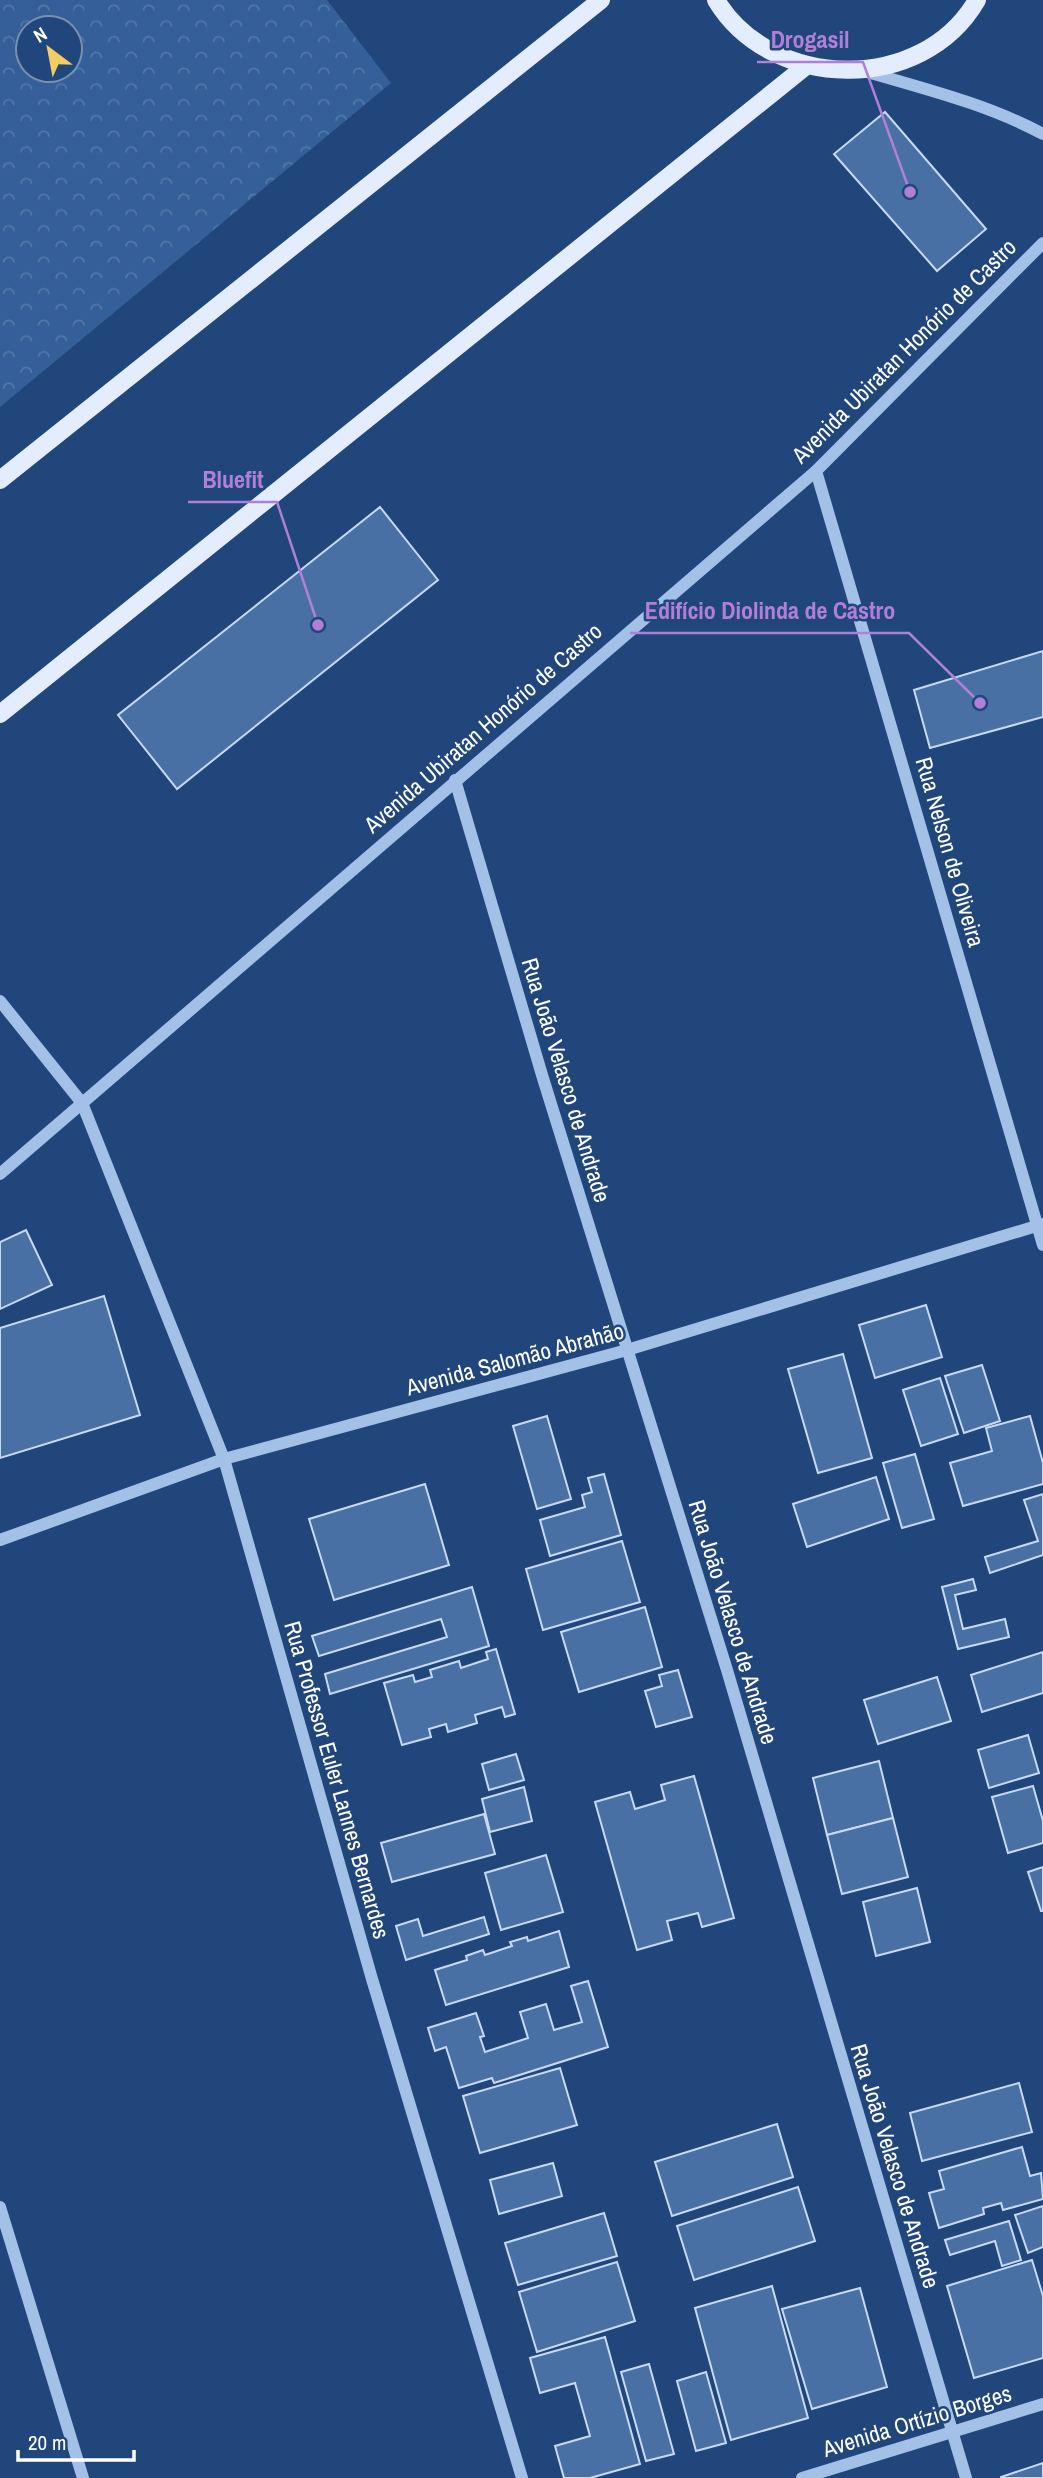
<svg xmlns="http://www.w3.org/2000/svg" width="1043" height="2478" font-family="'Archivo Narrow',sans-serif">
	<defs>
		<pattern id="park-crowns" width="20" height="18" patternUnits="userSpaceOnUse" patternTransform="scale(1.75)"><rect width="20" height="18" fill="#345f99"/><path d="M2 6a3 3 0 1 1 6 0M12 15a3 3 0 1 1 6 0" fill="none" stroke="#5277a8"/></pattern>
	</defs>
	<rect width="100%" height="100%" fill="#21467b"/>
	<path fill="url(#park-crowns)" fill-rule="evenodd" d="M 0,0 L 327,0 L 391,83 L 0,407 ZM 28,28 L 70,28 L 70,70 L 28,70 Z"/>
	<g fill="#4970a4" stroke="#c6daf5" stroke-width="2">
		<path d="M 885,112 L 986,229 L 937,271 L 834,154 Z"/>
		<path d="M 380,507 L 438,580 L 177,789 L 118,715 Z"/>
		<path d="M 1043,651 L 1043,717 L 930,748 L 914,690 Z"/>
		<path d="M 26,1230 L 52,1285 L 0,1309 L 0,1242 Z"/>
		<path d="M 104,1296 L 140,1415 L 0,1458 L 0,1328 Z"/>
		<path d="M 926,1305 L 942,1357 L 875,1378 L 859,1325 Z"/>
		<path d="M 843,1354 L 872,1458 L 818,1473 L 788,1369 Z"/>
		<path d="M 982,1365 L 1000,1421 L 964,1433 L 945,1376 Z"/>
		<path d="M 940,1378 L 958,1434 L 921,1446 L 903,1390 Z"/>
		<path d="M 547,1416 L 571,1499 L 537,1509 L 513,1426 Z"/>
		<path d="M 1030,1416 L 1043,1463 L 1043,1484 L 963,1506 L 950,1463 L 992,1451 L 986,1428 Z"/>
		<path d="M 915,1454 L 934,1519 L 902,1528 L 883,1463 Z"/>
		<path d="M 604,1474 L 621,1535 L 550,1556 L 540,1520 L 585,1507 L 582,1495 L 592,1492 L 588,1478 Z"/>
		<path d="M 876,1477 L 889,1519 L 807,1547 L 793,1504 Z"/>
		<path d="M 425,1484 L 449,1565 L 334,1600 L 309,1519 Z"/>
		<path d="M 1043,1494 L 1043,1555 L 990,1573 L 985,1557 L 1038,1541 L 1024,1500 Z"/>
		<path d="M 622,1541 L 640,1602 L 543,1630 L 526,1569 Z"/>
		<path d="M 973,1579 L 976,1590 L 955,1595 L 963,1629 L 1005,1619 L 1009,1637 L 958,1649 L 942,1587 Z"/>
		<path d="M 472,1587 L 489,1646 L 330,1694 L 325,1674 L 447,1637 L 441,1619 L 319,1656 L 312,1636 Z"/>
		<path d="M 645,1607 L 662,1667 L 579,1692 L 561,1632 Z"/>
		<path d="M 496,1649 L 515,1714 L 505,1717 L 502,1707 L 475,1715 L 477,1723 L 448,1732 L 446,1724 L 429,1729 L 431,1737 L 402,1745 L 384,1683 L 413,1675 L 415,1682 L 432,1677 L 430,1670 L 459,1661 L 461,1668 L 488,1659 L 486,1652 Z"/>
		<path d="M 1043,1652 L 1043,1693 L 982,1712 L 971,1675 Z"/>
		<path d="M 678,1670 L 692,1717 L 656,1727 L 645,1691 L 662,1686 L 659,1675 Z"/>
		<path d="M 937,1677 L 951,1721 L 878,1744 L 864,1700 Z"/>
		<path d="M 1028,1735 L 1039,1773 L 989,1788 L 978,1750 Z"/>
		<path d="M 516,1754 L 524,1780 L 489,1790 L 482,1764 Z"/>
		<path d="M 879,1761 L 893,1818 L 827,1835 L 813,1778 Z"/>
		<path d="M 694,1776 L 734,1918 L 702,1927 L 698,1913 L 667,1921 L 672,1940 L 637,1950 L 595,1802 L 630,1792 L 635,1809 L 665,1800 L 661,1785 Z"/>
		<path d="M 1033,1786 L 1043,1821 L 1043,1843 L 1008,1853 L 992,1797 Z"/>
		<path d="M 524,1787 L 532,1821 L 490,1832 L 482,1799 Z"/>
		<path d="M 484,1814 L 495,1854 L 392,1882 L 381,1843 Z"/>
		<path d="M 893,1818 L 908,1877 L 842,1894 L 827,1835 Z"/>
		<path d="M 546,1855 L 563,1912 L 501,1930 L 485,1873 Z"/>
		<path d="M 1043,1867 L 1043,1911 L 1041,1911 L 1028,1872 Z"/>
		<path d="M 917,1888 L 930,1942 L 876,1956 L 863,1902 Z"/>
		<path d="M 484,1917 L 489,1934 L 406,1960 L 396,1926 L 418,1919 L 423,1936 Z"/>
		<path d="M 559,1931 L 569,1967 L 446,2005 L 435,1970 L 467,1960 L 466,1956 L 483,1950 L 485,1955 L 512,1946 L 510,1942 L 527,1937 L 528,1941 Z"/>
		<path d="M 588,1981 L 608,2047 L 494,2083 L 492,2078 L 459,2088 L 446,2047 L 435,2051 L 428,2028 L 476,2013 L 484,2036 L 480,2037 L 485,2052 L 528,2038 L 520,2012 L 546,2004 L 554,2030 L 582,2022 L 571,1986 Z"/>
		<path d="M 560,2068 L 577,2125 L 480,2153 L 463,2096 Z"/>
		<path d="M 1019,2083 L 1032,2132 L 922,2161 L 910,2113 Z"/>
		<path d="M 777,2124 L 793,2177 L 672,2216 L 655,2162 Z"/>
		<path d="M 1022,2147 L 1030,2176 L 1041,2173 L 1043,2199 L 1003,2210 L 1001,2203 L 983,2208 L 984,2214 L 939,2228 L 929,2193 L 944,2189 L 939,2171 Z"/>
		<path d="M 553,2163 L 562,2196 L 499,2214 L 490,2180 Z"/>
		<path d="M 798,2187 L 815,2241 L 694,2280 L 677,2226 Z"/>
		<path d="M 1043,2206 L 1043,2247 L 1028,2253 L 1015,2215 Z"/>
		<path d="M 604,2213 L 617,2256 L 518,2285 L 505,2243 Z"/>
		<path d="M 1009,2221 L 1021,2260 L 1002,2266 L 995,2241 L 950,2255 L 945,2240 Z"/>
		<path d="M 1032,2260 L 1043,2296 L 1043,2358 L 974,2378 L 947,2286 Z"/>
		<path d="M 617,2262 L 635,2321 L 537,2352 L 519,2292 Z"/>
		<path d="M 772,2286 L 808,2418 L 731,2440 L 695,2308 Z"/>
		<path d="M 860,2288 L 887,2387 L 812,2409 L 782,2309 Z"/>
		<path d="M 605,2337 L 640,2464 L 590,2478 L 564,2478 L 555,2446 L 590,2436 L 575,2383 L 540,2393 L 530,2358 Z"/>
		<path d="M 649,2364 L 674,2454 L 646,2461 L 621,2372 Z"/>
		<path d="M 706,2372 L 726,2443 L 696,2451 L 677,2381 Z"/>
		<path d="M 1043,2463 L 1043,2478 L 1001,2478 L 1001,2477 Z"/>
	</g>
	<g fill="none" stroke-linecap="round" stroke-linejoin="round">
		<g stroke="#a3c0e6" stroke-width="12">
			<path d="M 864,71 C 925,89 987,104 1043,134"/>
			<path d="M 816,471 L 1043,1245"/>
			<path d="M 455,780 L 542,1075 L 727,1670 L 966,2478"/>
			<path d="M 0,1001 L 82,1103 L 224,1459 L 372,1979 L 522,2478"/>
			<path d="M 0,1174 L 816,471 L 1043,243"/>
			<path d="M 0,1540 L 224,1459 L 627,1350 L 1043,1224"/>
			<path d="M 0,2207 L 83,2478"/>
			<path d="M 802,2478 L 1043,2404"/>
		</g>
		<g stroke="#e3edfd" stroke-width="18">
			<path d="M 716,0 C 771,91 922,95 977,0"/>
			<path d="M 0,480 L 601,0"/>
			<path d="M 0,714 L 806,66"/>
		</g>
	</g>
	<g text-anchor="middle" stroke-width="5" stroke-linejoin="round" paint-order="stroke">
		<g font-size="23" fill="#fff" stroke="#21467b">
			<text transform="translate(904 351) rotate(-45)" y="8">Avenida Ubiratan Honório de Castro</text>
			<text transform="translate(483 728) rotate(-41)" y="8">Avenida Ubiratan Honório de Castro</text>
			<text transform="translate(950 852) rotate(74)" y="8">Rua Nelson de Oliveira</text>
			<text transform="translate(566 1080) rotate(73)" y="8">Rua João Velasco de Andrade</text>
			<text transform="translate(515 1359) rotate(-15)" y="8">Avenida Salomão Abrahão</text>
			<text transform="translate(733 1622) rotate(73)" y="8">Rua João Velasco de Andrade</text>
			<text transform="translate(337 1780) rotate(74)" y="8">Rua Professor Euler Lannes Bernardes</text>
			<text transform="translate(895 2166) rotate(73)" y="8">Rua João Velasco de Andrade</text>
			<text transform="translate(917 2421) rotate(-17)" y="8">Avenida Ortízio Borges</text>
		</g>
	</g>
	<path fill="none" stroke="#b080d9" stroke-width="2.5" d="M910 192L863 62H757M318 625L277 502H188M980 703L909 633H630"/>
	<g fill="#b080d9" stroke="#21467b" stroke-width="2.5">
		<circle cx="910" cy="192" r="7"/>
		<circle cx="318" cy="625" r="7"/>
		<circle cx="980" cy="703" r="7"/>
	</g>
	<g font-size="24" text-anchor="middle" font-weight="bold" fill="#b080d9" stroke="#21467b" stroke-width="5" stroke-linejoin="round" paint-order="stroke">
		<text x="810" y="48">Drogasil</text>
		<text x="233" y="488">Bluefit</text>
		<text x="770" y="619">Edifício Diolinda de Castro</text>
	</g>
	<g transform="translate(49 49) rotate(328)"><circle r="33" fill="#21467b" stroke="#7a90b0" stroke-width="2"/>
	<path d="M0-5L12 26L0 18L-12 26Z" fill="#f2cc64"/>
	<text y="-10" font-size="19" font-weight="bold" text-anchor="middle" fill="#ffffff">N</text>
	</g>
	<path d="M18 2450v10h116v-10" fill="none" stroke="#ffffff" stroke-width="3.5"/>
	<text x="28" y="2450" font-size="21" fill="#ffffff" stroke="#21467b" stroke-width="5" paint-order="stroke">20 m</text>
</svg>
